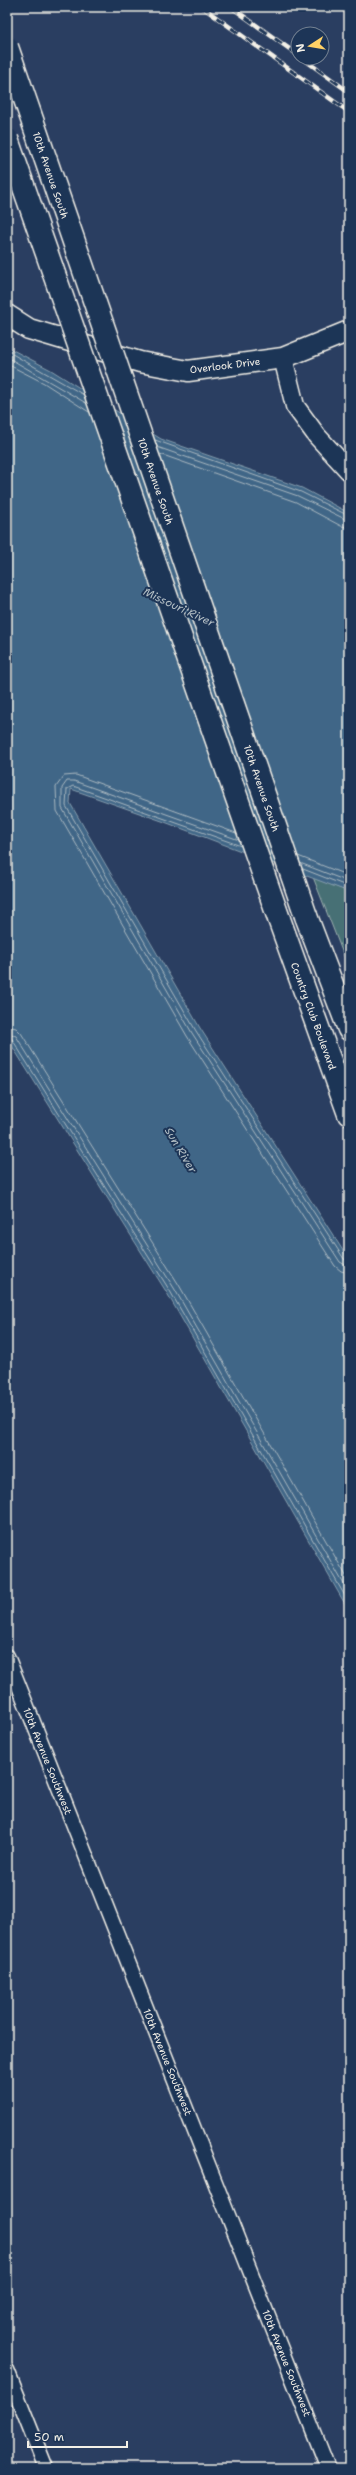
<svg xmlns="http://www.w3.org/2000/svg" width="356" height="2475" font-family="'Shantell Sans',sans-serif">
	<rect width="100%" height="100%" fill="#2a3e61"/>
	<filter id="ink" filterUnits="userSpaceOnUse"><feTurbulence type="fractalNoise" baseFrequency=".025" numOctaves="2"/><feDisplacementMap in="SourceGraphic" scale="8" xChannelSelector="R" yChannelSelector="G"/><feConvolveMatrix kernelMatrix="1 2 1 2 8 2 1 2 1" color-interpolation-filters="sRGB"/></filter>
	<g filter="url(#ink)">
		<path fill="#477075" stroke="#9eb0ae" d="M 313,877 L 349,892 L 349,969 Z"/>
		<path fill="#3f6687" stroke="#879eae" d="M 7,347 L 51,370 L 161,439 L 302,488 L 349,513 L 349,892 L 162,821 L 71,789 L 70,803 L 200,1028 L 349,1260 L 349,1611 L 167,1293 L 7,1038 Z"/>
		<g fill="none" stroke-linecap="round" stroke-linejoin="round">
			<g stroke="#acb9c1" stroke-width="1">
				<path d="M 7,351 L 84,395"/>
				<path d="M 7,357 L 86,403"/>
				<path d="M 7,364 L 44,383 L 89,412"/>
				<path d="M 155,440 L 301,492 L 349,516"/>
				<path d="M 157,447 L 298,496 L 349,521"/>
				<path d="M 160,454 L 296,502 L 341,526 L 349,527"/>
				<path d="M 236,833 L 76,775 L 64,776 L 56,787 L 57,811 L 187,1036 L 335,1266 L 341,1271 L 349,1273"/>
				<path d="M 239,840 L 74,781 L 67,781 L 62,788 L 62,808 L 192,1033 L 340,1262 L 349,1267"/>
				<path d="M 241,846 L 73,786 L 67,789 L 66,806 L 196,1031 L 344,1259 L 349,1262"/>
				<path d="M 298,856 L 349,876"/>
				<path d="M 300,863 L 349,882"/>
				<path d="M 303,869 L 349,887"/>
				<path d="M 7,1026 L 16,1028 L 21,1033 L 179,1285 L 349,1581"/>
				<path d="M 7,1032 L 16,1036 L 174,1288 L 349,1593"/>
				<path d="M 7,1037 L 12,1039 L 170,1291 L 349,1603"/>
			</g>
			<defs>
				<g id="minor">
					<path d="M 7,1656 L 328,2468"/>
					<path d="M 7,2370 L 46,2468"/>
				</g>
				<path id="tertiary" d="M 283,358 L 295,406 L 317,436 L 349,471"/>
				<path id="secondary" d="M 7,315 L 29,329 L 140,362 L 188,371 L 283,358 L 349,331"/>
				<g id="trunk">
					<path d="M 306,916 L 349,1029"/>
					<path d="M 279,919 L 349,1114"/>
				</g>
			</defs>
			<use href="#minor" stroke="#f4f1e8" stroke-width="17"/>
			<use href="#tertiary" stroke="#f4f1e8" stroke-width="21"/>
			<use href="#secondary" stroke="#f4f1e8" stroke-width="23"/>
			<use href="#trunk" stroke="#f4f1e8" stroke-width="25"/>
			<use href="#minor" stroke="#1d3557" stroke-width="14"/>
			<use href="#tertiary" stroke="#1d3557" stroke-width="18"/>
			<use href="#secondary" stroke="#1d3557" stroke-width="20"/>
			<use href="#trunk" stroke="#1d3557" stroke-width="22"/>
			<defs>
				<g id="rail">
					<path d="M 202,7 L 349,112"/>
					<path d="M 231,7 L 298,55"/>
					<path d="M 302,58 L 349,92"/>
				</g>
			</defs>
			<use href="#rail" stroke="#f4f1e8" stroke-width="4.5"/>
			<use href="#rail" stroke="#1d3557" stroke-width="3" stroke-dasharray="9" stroke-linecap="butt"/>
			<defs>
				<g id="trunk-bridge">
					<path d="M 7,47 L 306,916"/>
					<path d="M 7,139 L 279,919"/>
				</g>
			</defs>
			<use href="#trunk-bridge" stroke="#f4f1e8" stroke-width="25" stroke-linecap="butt"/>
			<use href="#trunk-bridge" stroke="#1d3557" stroke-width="22"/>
		</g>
	</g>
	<g text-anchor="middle" stroke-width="4" stroke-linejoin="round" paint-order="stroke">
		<g font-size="10" fill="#f4f1e8" stroke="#1d3557">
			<text transform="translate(51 175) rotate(71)" y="4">10th Avenue South</text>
			<text transform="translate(225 365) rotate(-7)" y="4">Overlook Drive</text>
			<text transform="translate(156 481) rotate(71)" y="4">10th Avenue South</text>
			<text transform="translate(262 788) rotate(71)" y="4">10th Avenue South</text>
			<text transform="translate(314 1016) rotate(70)" y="4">Country Club Boulevard</text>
			<text transform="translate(48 1761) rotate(68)" y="4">10th Avenue Southwest</text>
			<text transform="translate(168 2062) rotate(68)" y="4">10th Avenue Southwest</text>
			<text transform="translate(287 2363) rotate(68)" y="4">10th Avenue Southwest</text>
		</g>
		<g font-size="11" font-style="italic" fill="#b5c0c6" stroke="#1d3557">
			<text transform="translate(179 607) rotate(25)" y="4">Missouri River</text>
			<text transform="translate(181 1150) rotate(59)" y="4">Sun River</text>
		</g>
	</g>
	<rect width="356" height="2475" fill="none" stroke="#1d3557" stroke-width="24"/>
	<rect x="12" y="12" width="332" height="2451" fill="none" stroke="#f4f1e8" stroke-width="1.5" filter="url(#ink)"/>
	<g transform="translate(310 46) rotate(258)"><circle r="19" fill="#1d3557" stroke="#738091"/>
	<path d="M0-3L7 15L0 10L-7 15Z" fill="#ffd166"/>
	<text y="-6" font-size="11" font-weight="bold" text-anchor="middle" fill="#f4f1e8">N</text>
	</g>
	<path d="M28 2441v6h99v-6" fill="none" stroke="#f4f1e8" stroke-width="2"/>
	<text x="34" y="2441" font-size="12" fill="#f4f1e8" stroke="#1d3557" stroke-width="3" paint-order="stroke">50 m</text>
</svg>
